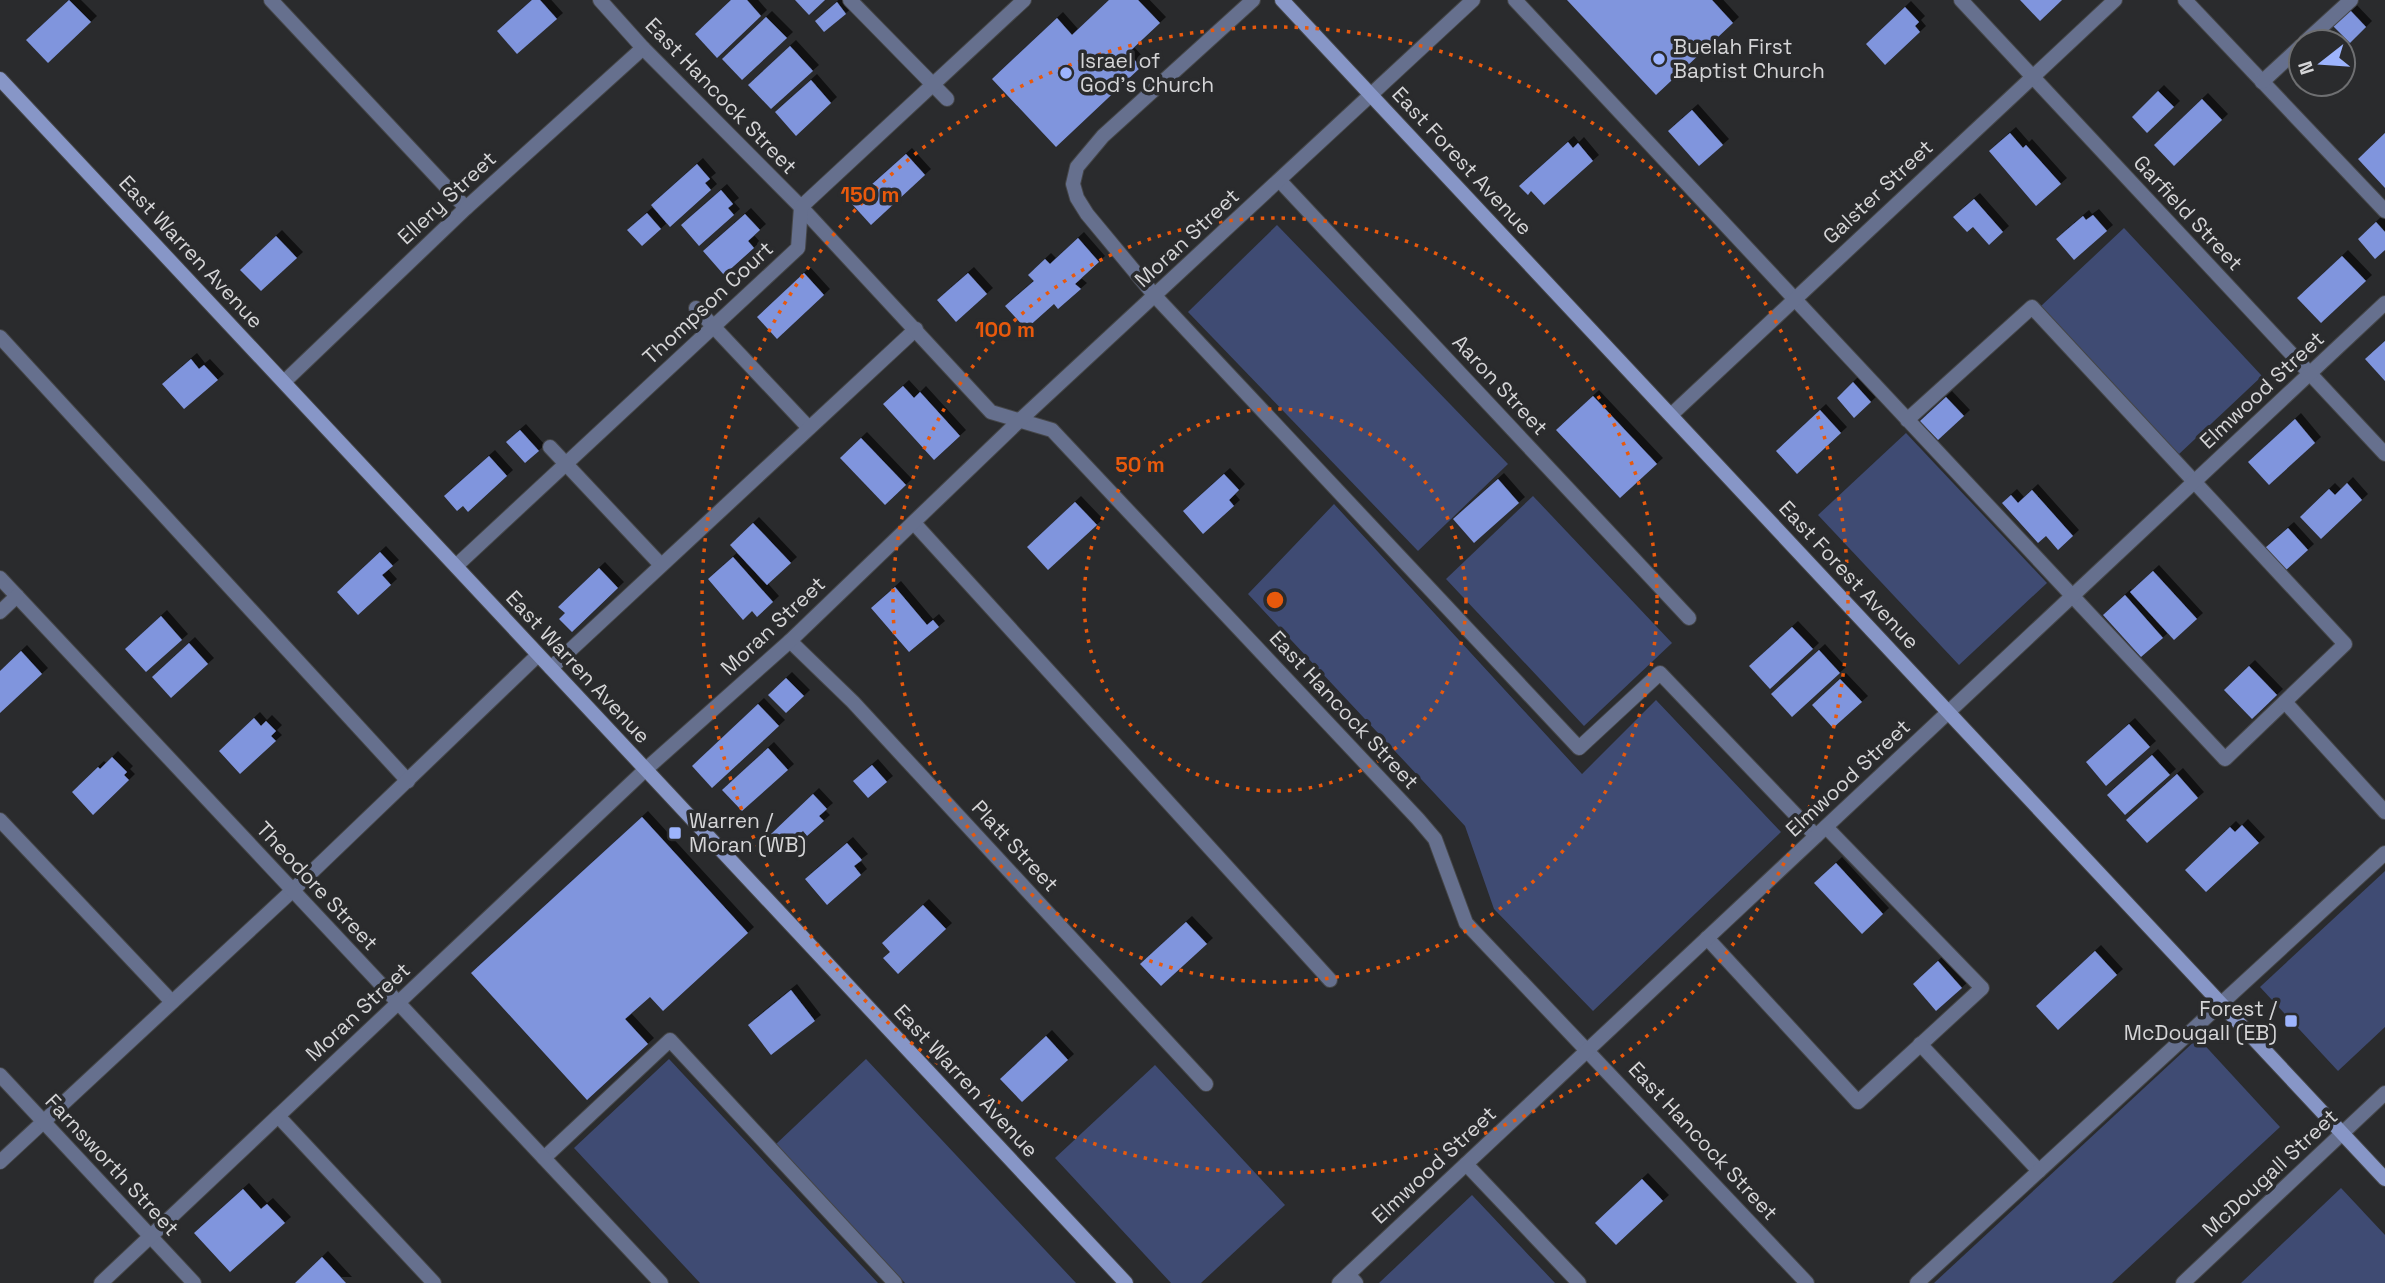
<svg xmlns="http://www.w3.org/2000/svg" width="2385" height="1283" font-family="'Space Grotesk',sans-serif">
	<defs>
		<filter id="shadow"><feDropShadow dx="6" dy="-6" stdDeviation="0" flood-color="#0009"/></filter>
	</defs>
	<rect width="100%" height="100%" fill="#2a2b2d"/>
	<g fill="#3f4b73">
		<path d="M 1277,225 L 1508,464 L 1418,551 L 1188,312 Z"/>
		<path d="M 2124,228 L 2262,376 L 2178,455 L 2040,307 Z"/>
		<path d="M 1906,433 L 2047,583 L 1959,665 L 1818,515 Z"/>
		<path d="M 1533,496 L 1672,643 L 1584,726 L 1446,579 Z"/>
		<path d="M 1334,504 L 1582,774 L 1656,700 L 1781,832 L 1593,1011 L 1494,909 L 1465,826 L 1248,594 Z"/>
		<path d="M 2385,871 L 2385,1027 L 2338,1071 L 2260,987 Z"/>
		<path d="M 2198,1038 L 2280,1127 L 2112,1283 L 1934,1283 Z"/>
		<path d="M 669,1059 L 878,1283 L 700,1283 L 574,1148 Z"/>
		<path d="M 866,1059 L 1076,1283 L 905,1283 L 775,1145 Z"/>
		<path d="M 1155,1065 L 1285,1205 L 1201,1283 L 1171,1283 L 1055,1158 Z"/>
		<path d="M 2341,1188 L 2385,1235 L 2385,1283 L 2241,1283 Z"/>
		<path d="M 1472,1195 L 1555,1283 L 1379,1283 Z"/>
	</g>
	<g fill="#8095dd" filter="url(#shadow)">
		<path d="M 69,0 L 91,22 L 48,63 L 26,40 Z"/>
		<path d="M 532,0 L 540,0 L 557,19 L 517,54 L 497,31 Z"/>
		<path d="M 731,0 L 747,0 L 761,16 L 717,58 L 695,34 Z"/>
		<path d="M 795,0 L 825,0 L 809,15 Z"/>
		<path d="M 1109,0 L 1138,0 L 1160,23 L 1128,53 L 1141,67 L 1056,147 L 992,79 L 1057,18 L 1072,35 Z"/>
		<path d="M 1567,0 L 1712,0 L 1733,23 L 1656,95 Z"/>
		<path d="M 2020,0 L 2062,0 L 2040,21 Z"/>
		<path d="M 837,2 L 846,14 L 824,32 L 815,21 Z"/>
		<path d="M 1905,7 L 1919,22 L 1915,26 L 1920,32 L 1885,65 L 1866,44 Z"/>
		<path d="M 2348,8 L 2366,27 L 2350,43 L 2331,24 Z"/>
		<path d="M 766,17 L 787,38 L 742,80 L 722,59 Z"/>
		<path d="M 790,46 L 813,71 L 771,109 L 748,85 Z"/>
		<path d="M 811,80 L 831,103 L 796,136 L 775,112 Z"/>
		<path d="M 2158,91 L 2174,107 L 2147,133 L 2132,117 Z"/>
		<path d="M 2202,99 L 2222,120 L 2174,166 L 2154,145 Z"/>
		<path d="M 1692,110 L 1723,145 L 1699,166 L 1668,131 Z"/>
		<path d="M 2010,133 L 2023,148 L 2026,145 L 2061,184 L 2036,206 L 1989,151 Z"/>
		<path d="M 2385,133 L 2385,188 L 2358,159 Z"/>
		<path d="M 1568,142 L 1573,148 L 1578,143 L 1593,161 L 1544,205 L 1531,191 L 1528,195 L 1519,186 Z"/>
		<path d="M 906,154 L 925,175 L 871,225 L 851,203 Z"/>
		<path d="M 697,164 L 710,179 L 705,183 L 711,190 L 670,227 L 651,205 Z"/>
		<path d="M 721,190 L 733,204 L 728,208 L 734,215 L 699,246 L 681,225 Z"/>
		<path d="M 1974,199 L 2003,232 L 1989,245 L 1973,227 L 1967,232 L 1953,217 Z"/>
		<path d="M 647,213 L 661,229 L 642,246 L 627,230 Z"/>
		<path d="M 745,214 L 760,230 L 748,241 L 754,248 L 724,275 L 703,251 Z"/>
		<path d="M 2093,215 L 2107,231 L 2074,260 L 2056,239 L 2083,216 L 2086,220 Z"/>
		<path d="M 2376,222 L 2385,232 L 2385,250 L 2375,259 L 2358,239 Z"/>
		<path d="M 276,236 L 297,258 L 261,291 L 240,270 Z"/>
		<path d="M 1078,238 L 1099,262 L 1075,284 L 1081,289 L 1058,309 L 1054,304 L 1026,329 L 1005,306 L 1034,281 L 1028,275 L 1045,259 L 1050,264 Z"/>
		<path d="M 2342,256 L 2366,281 L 2321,323 L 2297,298 Z"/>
		<path d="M 804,273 L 824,295 L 777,339 L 757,317 Z"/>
		<path d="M 968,273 L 987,294 L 956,322 L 937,300 Z"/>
		<path d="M 2385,341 L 2385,381 L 2365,359 Z"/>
		<path d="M 191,359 L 199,369 L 204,365 L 218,380 L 184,409 L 162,384 Z"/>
		<path d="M 1853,382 L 1871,402 L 1854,418 L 1837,398 Z"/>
		<path d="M 903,386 L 914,398 L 920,392 L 960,436 L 934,460 L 883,404 Z"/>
		<path d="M 1593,396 L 1657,464 L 1620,498 L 1556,430 Z"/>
		<path d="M 1946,397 L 1964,416 L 1938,440 L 1920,421 Z"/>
		<path d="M 1820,410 L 1841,433 L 1797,474 L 1776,451 Z"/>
		<path d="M 2295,419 L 2315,443 L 2269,485 L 2248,462 Z"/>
		<path d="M 520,430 L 539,451 L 525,463 L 506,442 Z"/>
		<path d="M 861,438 L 906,485 L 885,505 L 840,458 Z"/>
		<path d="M 489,456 L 507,476 L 468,512 L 463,506 L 457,511 L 444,496 Z"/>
		<path d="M 1224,474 L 1239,490 L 1229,500 L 1234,506 L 1203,534 L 1183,511 Z"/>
		<path d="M 1498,479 L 1519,503 L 1474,543 L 1453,519 Z"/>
		<path d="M 2347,483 L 2362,500 L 2321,539 L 2300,517 L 2329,489 L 2335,495 Z"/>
		<path d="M 2032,490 L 2073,536 L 2058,550 L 2046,536 L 2038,543 L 2002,503 L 2011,495 L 2018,503 Z"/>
		<path d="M 1075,502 L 1097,525 L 1048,570 L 1027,547 Z"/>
		<path d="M 753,523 L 791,563 L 767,585 L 730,545 Z"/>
		<path d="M 2288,528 L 2308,550 L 2285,571 L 2265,548 Z"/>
		<path d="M 380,552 L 393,566 L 382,575 L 391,585 L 358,615 L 337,592 Z"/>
		<path d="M 733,557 L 773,602 L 757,617 L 752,611 L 743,620 L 708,579 Z"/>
		<path d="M 599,568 L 618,588 L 572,632 L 559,619 L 565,613 L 558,607 Z"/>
		<path d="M 2153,571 L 2197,619 L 2174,640 L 2130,592 Z"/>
		<path d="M 895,587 L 927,625 L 933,620 L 939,627 L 909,652 L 871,608 Z"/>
		<path d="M 2125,595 L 2163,638 L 2141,657 L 2103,615 Z"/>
		<path d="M 161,616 L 182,640 L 146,672 L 125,649 Z"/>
		<path d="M 1792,627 L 1813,649 L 1770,689 L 1749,666 Z"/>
		<path d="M 189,643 L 208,664 L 171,698 L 152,677 Z"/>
		<path d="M 1819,650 L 1840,673 L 1792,717 L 1771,694 Z"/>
		<path d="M 21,651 L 42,674 L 0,713 L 0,671 Z"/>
		<path d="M 2249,666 L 2277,695 L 2252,719 L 2224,690 Z"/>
		<path d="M 786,678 L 804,696 L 786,713 L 768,695 Z"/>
		<path d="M 1840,679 L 1862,702 L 1833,728 L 1812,705 Z"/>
		<path d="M 758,704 L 779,726 L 712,788 L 692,766 Z"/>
		<path d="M 254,718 L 261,726 L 266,721 L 276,731 L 271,736 L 276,741 L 240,774 L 219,751 Z"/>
		<path d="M 2129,724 L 2150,747 L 2106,786 L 2086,762 Z"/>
		<path d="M 768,748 L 788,770 L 742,811 L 722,790 Z"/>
		<path d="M 2152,755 L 2170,775 L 2125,815 L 2107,795 Z"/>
		<path d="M 112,757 L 127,772 L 124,775 L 129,780 L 93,815 L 72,792 L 98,767 L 100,769 Z"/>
		<path d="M 872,765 L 887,782 L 868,798 L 853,781 Z"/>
		<path d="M 2177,774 L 2198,798 L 2147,843 L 2126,820 Z"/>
		<path d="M 813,794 L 827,809 L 819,816 L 824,821 L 807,836 L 803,831 L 784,848 L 771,834 Z"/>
		<path d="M 642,817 L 748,933 L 663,1011 L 650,997 L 625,1019 L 648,1044 L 587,1100 L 471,973 Z"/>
		<path d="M 2242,825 L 2259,843 L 2206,892 L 2185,870 L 2230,827 L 2235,832 Z"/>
		<path d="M 847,843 L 862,860 L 854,866 L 861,875 L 827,905 L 805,879 Z"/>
		<path d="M 1836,863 L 1883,914 L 1862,934 L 1814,883 Z"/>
		<path d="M 923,905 L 946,929 L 898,974 L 883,958 L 890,952 L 882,943 Z"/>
		<path d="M 1186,922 L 1207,944 L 1161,986 L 1140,964 Z"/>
		<path d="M 2095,951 L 2117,975 L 2058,1030 L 2036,1006 Z"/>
		<path d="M 1938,961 L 1962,988 L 1936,1011 L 1913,984 Z"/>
		<path d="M 791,990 L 815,1021 L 771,1055 L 748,1025 Z"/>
		<path d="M 1046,1036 L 1068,1060 L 1022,1102 L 1000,1079 Z"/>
		<path d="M 1642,1179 L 1663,1201 L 1616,1245 L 1595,1223 Z"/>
		<path d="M 243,1189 L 261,1209 L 267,1204 L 285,1223 L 230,1272 L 194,1233 Z"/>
		<path d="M 322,1257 L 346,1283 L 295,1283 Z"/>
	</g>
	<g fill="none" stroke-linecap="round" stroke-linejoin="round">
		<defs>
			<g id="service">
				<path d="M 271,0 L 466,208"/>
				<path d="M 850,0 L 947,99"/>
				<path d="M 1253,0 L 1103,136 L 1077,167 L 1073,184 L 1077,198 L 1087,214 L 1155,296 L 1579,748 L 1660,673 L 1816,836"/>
				<path d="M 1515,0 L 2225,759 L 2345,644 L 2032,307 L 1907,420"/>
				<path d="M 2185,0 L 2385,211"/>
				<path d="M 2305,42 L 2351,0"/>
				<path d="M 2262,82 L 2301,46"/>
				<path d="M 696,308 L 809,428"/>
				<path d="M 0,337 L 408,781"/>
				<path d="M 550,447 L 661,565"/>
				<path d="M 914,523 L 1330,980"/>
				<path d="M 551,668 L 916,329"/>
				<path d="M 2285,702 L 2385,812"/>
				<path d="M 0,820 L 172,1002"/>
				<path d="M 1707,938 L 1858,1102 L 1982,988 L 1826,827"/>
				<path d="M 1920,1044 L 2039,1171"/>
				<path d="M 278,1116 L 434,1283"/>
				<path d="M 544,1158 L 670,1040 L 895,1283"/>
				<path d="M 0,1162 L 293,890 L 538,655"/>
				<path d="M 1466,1164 L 1579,1283"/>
				<path d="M 1349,1275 L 1356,1283"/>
				<path d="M 1917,1283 L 2385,853"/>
			</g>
			<g id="minor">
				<path d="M 600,0 L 643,48 L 801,207 L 991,412 L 1052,430 L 1418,819 L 1435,839 L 1466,923 L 1807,1283"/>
				<path d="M 1961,0 L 2385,454"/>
				<path d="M 1280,181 L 1689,618"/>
				<path d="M 284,382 L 466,208 L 643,48"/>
				<path d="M 1671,415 L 2115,0"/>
				<path d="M 456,566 L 798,248 L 801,207 L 1024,0"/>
				<path d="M 0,578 L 661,1283"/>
				<path d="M 0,612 L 17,596"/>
				<path d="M 790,641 L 853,702 L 1206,1084"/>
				<path d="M 0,1075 L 194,1283"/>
				<path d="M 101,1283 L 645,770 L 790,641 L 1020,420 L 1473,0"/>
				<path d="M 1339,1283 L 2385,303"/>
			</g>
			<path id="tertiary" d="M 2183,1283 L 2385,1093"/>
			<g id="secondary">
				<path d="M 1282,0 L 2385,1179"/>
				<path d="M 0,79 L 1126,1283"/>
			</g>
		</defs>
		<use href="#service" stroke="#454648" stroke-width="16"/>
		<use href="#minor" stroke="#454648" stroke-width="16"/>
		<use href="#tertiary" stroke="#454648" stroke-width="16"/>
		<use href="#secondary" stroke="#454648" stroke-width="16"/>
		<use href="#service" stroke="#66708e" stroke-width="14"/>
		<use href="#minor" stroke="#66708e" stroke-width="14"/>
		<use href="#tertiary" stroke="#66708e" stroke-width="14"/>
		<use href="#secondary" stroke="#8796c7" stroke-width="14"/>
	</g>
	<g fill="none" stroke="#e8590c" stroke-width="3.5" stroke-dasharray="3.5 7">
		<circle cx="1275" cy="600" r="191"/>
		<circle cx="1275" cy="600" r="382"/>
		<circle cx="1275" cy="600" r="573"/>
	</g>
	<g fill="#9db4fd" stroke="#2a2b2d" stroke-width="2.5">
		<circle cx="1659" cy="59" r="7"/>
		<circle cx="1066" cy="73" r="7"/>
		<rect x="668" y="826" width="14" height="14" rx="3.5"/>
		<rect x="2284" y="1014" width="14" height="14" rx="3.5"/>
	</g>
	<g text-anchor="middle" stroke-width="7" stroke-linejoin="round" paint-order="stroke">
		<g font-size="21" fill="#d5d5d7" stroke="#2a2b2d" text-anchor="start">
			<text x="1673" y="54">Buelah First<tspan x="1673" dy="24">Baptist Church</tspan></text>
			<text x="1080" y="68">Israel of<tspan x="1080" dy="24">God's Church</tspan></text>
			<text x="689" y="828">Warren /<tspan x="689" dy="24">Moran (WB)</tspan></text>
			<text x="2277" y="1016" text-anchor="end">Forest /<tspan x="2277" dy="24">McDougall (EB)</tspan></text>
		</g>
		<g font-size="21" fill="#d5d5d7" stroke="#2a2b2d">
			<text transform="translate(721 96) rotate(46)" y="7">East Hancock Street</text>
			<text transform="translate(1462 161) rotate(47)" y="7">East Forest Avenue</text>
			<text transform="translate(1878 192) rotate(-43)" y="7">Galster Street</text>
			<text transform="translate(447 198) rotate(-43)" y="7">Ellery Street</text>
			<text transform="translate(2188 213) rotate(47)" y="7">Garfield Street</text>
			<text transform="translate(1187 238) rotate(-43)" y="7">Moran Street</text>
			<text transform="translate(191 252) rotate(47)" y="7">East Warren Avenue</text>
			<text transform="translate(708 303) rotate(-43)" y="7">Thompson Court</text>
			<text transform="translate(1500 385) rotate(47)" y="7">Aaron Street</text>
			<text transform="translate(2262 390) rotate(-43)" y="7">Elmwood Street</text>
			<text transform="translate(1849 575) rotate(47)" y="7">East Forest Avenue</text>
			<text transform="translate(773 626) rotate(-43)" y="7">Moran Street</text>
			<text transform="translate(578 667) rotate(47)" y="7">East Warren Avenue</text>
			<text transform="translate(1344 710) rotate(47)" y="7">East Hancock Street</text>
			<text transform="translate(1848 778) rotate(-43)" y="7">Elmwood Street</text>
			<text transform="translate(1015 846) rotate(47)" y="7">Platt Street</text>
			<text transform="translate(317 886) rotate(47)" y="7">Theodore Street</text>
			<text transform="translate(358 1012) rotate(-43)" y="7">Moran Street</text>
			<text transform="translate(966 1081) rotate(47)" y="7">East Warren Avenue</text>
			<text transform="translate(1703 1141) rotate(47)" y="7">East Hancock Street</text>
			<text transform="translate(112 1165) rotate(47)" y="7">Farnsworth Street</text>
			<text transform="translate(1434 1165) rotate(-43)" y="7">Elmwood Street</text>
			<text transform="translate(2270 1173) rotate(-43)" y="7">McDougall Street</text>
		</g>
	</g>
	<circle cx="1275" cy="600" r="10" fill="#e8590c" stroke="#2a2b2d" stroke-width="3.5"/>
	<g font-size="21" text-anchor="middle" font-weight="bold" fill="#e8590c" stroke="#2a2b2d" stroke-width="7" stroke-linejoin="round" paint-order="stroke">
		<text x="870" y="202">150 m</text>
		<text x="1005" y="337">100 m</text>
		<text x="1140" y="472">50 m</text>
	</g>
	<g transform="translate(2322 63) rotate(253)"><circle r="33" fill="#2a2b2d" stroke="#6e6f71" stroke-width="2"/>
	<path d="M0-5L12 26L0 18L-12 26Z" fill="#9db4fd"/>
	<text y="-10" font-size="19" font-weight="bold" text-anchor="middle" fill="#d5d5d7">N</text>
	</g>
</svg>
